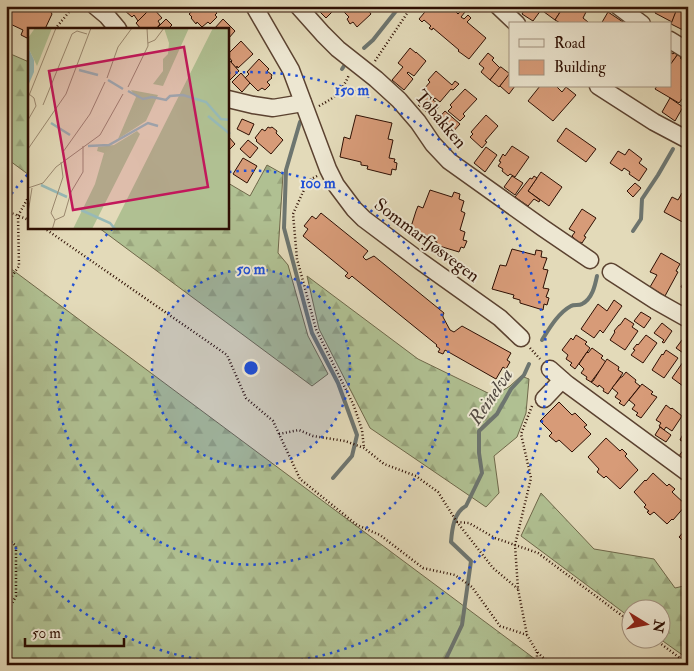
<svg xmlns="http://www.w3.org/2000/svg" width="694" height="671" font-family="'IM FELL Double Pica',serif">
	<defs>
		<pattern id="forest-firs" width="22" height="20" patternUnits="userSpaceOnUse" patternTransform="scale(1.25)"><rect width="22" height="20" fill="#b0c092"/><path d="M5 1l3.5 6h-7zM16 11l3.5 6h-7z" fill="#98a47c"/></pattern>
	</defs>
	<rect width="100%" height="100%" fill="#e3dab9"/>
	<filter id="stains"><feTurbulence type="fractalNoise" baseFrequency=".004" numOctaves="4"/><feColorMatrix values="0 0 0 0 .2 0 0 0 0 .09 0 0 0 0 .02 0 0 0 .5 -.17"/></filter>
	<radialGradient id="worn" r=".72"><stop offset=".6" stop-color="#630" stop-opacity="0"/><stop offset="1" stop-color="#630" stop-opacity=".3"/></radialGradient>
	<g fill="url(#forest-firs)" stroke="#6f684a">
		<path d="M 6,52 L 29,62 L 29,175 L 6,158 Z"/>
		<path d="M 267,165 L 283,174 L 278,253 L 288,265 L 308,336 L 328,374 L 312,386 L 99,228 L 228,228 L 228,183 L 250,196 Z"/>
		<path d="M 6,265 L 543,665 L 6,665 Z"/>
		<path d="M 307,276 L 418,359 L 494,396 L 510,386 L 521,376 L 529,379 L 526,413 L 517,437 L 494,456 L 499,493 L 486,507 L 370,428 L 319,329 Z"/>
		<path d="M 541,493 L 594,549 L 654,559 L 675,588 L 688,585 L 688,659 L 660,639 L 662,638 L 662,608 L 632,608 L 631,618 L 521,536 Z"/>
	</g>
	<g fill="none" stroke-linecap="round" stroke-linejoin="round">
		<g stroke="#6d756f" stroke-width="4">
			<path d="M 364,48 L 373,40 L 400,6"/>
			<path d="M 342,69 L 344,66"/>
			<path d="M 300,122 L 286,170 L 284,228 L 312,333 L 338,383 L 357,435 L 352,456 L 333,478"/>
			<path d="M 633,231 L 641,219 L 642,199 L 658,175 L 673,149"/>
			<path d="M 542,340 C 549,329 558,313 571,306 C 574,304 579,306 582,304 C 592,299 595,286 597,276"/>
			<path d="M 443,665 L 462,625 L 471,561 L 451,542 C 452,529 454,512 466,506 L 482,473 L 479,453 L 479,431 L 497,414 L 511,389 L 524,375 L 529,364"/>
		</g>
	</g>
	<g fill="#d79b78" stroke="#2e0f03">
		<path d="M 6,6 L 34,6 L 45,11 L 49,9 L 52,14 L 45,29 L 29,29 L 29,35 L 27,38 L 21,35 L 23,30 L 6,22 Z"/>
		<path d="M 128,6 L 148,6 L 146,8 L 149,10 L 138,21 L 134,15 L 132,17 L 124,10 Z"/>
		<path d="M 174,6 L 185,6 L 184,10 L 174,8 Z"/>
		<path d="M 198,6 L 208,6 L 210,8 L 211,7 L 217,13 L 215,15 L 217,17 L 210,24 L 208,22 L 202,27 L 197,22 L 196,24 L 191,18 L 192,17 L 189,14 Z"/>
		<path d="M 319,6 L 334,6 L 336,8 L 326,18 L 317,9 Z"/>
		<path d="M 350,6 L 365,6 L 371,14 L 357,27 L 353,22 L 350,24 L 347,19 L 349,17 L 344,12 Z"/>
		<path d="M 430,6 L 450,6 L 458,14 L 462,10 L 465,12 L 461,17 L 464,19 L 468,15 L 471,18 L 467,22 L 486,38 L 469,59 L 458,51 L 459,50 L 433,28 L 432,30 L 429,28 L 431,26 L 424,20 L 422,22 L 419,19 Z"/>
		<path d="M 527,6 L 536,6 L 541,10 L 533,21 L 522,14 Z"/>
		<path d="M 536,6 L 564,6 L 555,20 Z"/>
		<path d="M 564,6 L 589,6 L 583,18 L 588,22 L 586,24 L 562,24 L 555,20 Z"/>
		<path d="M 646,6 L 658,6 L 656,11 Z"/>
		<path d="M 658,6 L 675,6 L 678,8 L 672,22 L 655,13 Z"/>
		<path d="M 678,6 L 682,6 L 688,9 L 687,32 L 671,24 Z"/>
		<path d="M 152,7 L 162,18 L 158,21 L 160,24 L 156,29 L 141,29 L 136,23 Z"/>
		<path d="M 608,12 L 623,22 L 621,24 L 601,24 Z"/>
		<path d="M 166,19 L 172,25 L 169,28 L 170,29 L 156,29 Z"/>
		<path d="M 223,19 L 235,31 L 228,39 L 228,29 L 214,29 Z"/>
		<path d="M 241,41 L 253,54 L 238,68 L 237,66 L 236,68 L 231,62 L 232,61 L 228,56 L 228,54 Z"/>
		<path d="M 410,48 L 416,53 L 416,52 L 426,61 L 414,76 L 408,72 L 407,73 L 413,79 L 404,90 L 392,80 L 403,67 L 398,63 Z"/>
		<path d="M 670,52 L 673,54 L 675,52 L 678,54 L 670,65 Z"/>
		<path d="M 488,53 L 494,58 L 492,60 L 500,68 L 490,80 L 481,72 L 484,68 L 479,64 Z"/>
		<path d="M 678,54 L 681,57 L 680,58 L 688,63 L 688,77 L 682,87 L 688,91 L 679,103 L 655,89 L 657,86 L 670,86 L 670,65 Z"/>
		<path d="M 259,59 L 269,69 L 267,71 L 272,75 L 271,77 L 272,78 L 267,82 L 270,85 L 265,90 L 262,88 L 258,91 L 245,78 L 249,74 L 247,72 Z"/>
		<path d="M 230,61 L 239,71 L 230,80 L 228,77 L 228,63 Z"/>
		<path d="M 500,67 L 501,67 L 510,74 L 499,87 L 490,80 Z"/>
		<path d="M 436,71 L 452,85 L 455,81 L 459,84 L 453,90 L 451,89 L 440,102 L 435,98 L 433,100 L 440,105 L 431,116 L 418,105 L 429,93 L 424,89 L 430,82 L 428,80 Z"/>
		<path d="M 241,73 L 250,83 L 242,92 L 232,82 Z"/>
		<path d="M 510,73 L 510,86 L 515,86 L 509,94 L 500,86 Z"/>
		<path d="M 540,86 L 556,86 L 562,92 L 566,87 L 576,95 L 553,121 L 528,101 Z"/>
		<path d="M 465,89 L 477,99 L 463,114 L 465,116 L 460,121 L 448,111 L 452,107 L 450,105 Z"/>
		<path d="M 670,98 L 683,107 L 675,121 L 662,112 Z"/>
		<path d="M 445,111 L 460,124 L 451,134 L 436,121 Z"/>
		<path d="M 356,115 L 392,123 L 388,139 L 393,140 L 389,158 L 395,159 L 394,162 L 397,163 L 396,170 L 392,169 L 391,175 L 367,169 L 368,166 L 361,165 L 361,162 L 340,157 L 344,137 L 350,139 Z"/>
		<path d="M 486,115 L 498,126 L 485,141 L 487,142 L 482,148 L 470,137 L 473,134 L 471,132 Z"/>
		<path d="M 242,119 L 254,124 L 249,135 L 237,129 Z"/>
		<path d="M 268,127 L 270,128 L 272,127 L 277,131 L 276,133 L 283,140 L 271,154 L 256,141 L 257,140 L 255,138 L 262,129 L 265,131 Z"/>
		<path d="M 566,128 L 596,149 L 586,162 L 557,141 Z"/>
		<path d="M 228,136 L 235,144 L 228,151 Z"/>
		<path d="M 248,140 L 258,148 L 250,158 L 240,149 Z"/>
		<path d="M 512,146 L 529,157 L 515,177 L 510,174 L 508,176 L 502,171 L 503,169 L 498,166 L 501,162 L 499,161 L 503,154 L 505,156 Z"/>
		<path d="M 486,147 L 497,155 L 485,172 L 474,163 Z"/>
		<path d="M 629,149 L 642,159 L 639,163 L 647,169 L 639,181 L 629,174 L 630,172 L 624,168 L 622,171 L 610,163 L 618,151 L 625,155 Z"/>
		<path d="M 243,158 L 257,166 L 247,183 L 233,174 Z"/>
		<path d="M 541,172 L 562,187 L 549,206 L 528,191 Z"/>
		<path d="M 512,176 L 523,183 L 515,195 L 504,187 Z"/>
		<path d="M 534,176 L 537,178 L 528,191 L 540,200 L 539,202 L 534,199 L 528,206 L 515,197 L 530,178 L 532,179 Z"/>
		<path d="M 635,183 L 641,188 L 633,197 L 627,191 Z"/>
		<path d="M 430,190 L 452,197 L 454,192 L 460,194 L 459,199 L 464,201 L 461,211 L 465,213 L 460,230 L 465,232 L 463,240 L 467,241 L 464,248 L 461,247 L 459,252 L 436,245 L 437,242 L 430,240 L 431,237 L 410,230 L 416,211 L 418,206 L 423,208 Z"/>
		<path d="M 682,193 L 688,196 L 688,225 L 664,212 L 672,197 L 678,200 Z"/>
		<path d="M 582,209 L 596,218 L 584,236 L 586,237 L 582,243 L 580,242 L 579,243 L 572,236 L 575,232 L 569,229 Z"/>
		<path d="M 321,213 L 368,251 L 363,257 L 366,260 L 374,256 L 444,313 L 443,315 L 443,317 L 450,330 L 454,332 L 462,326 L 511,353 L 507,360 L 510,362 L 506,369 L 503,367 L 496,379 L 445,350 L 443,354 L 438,352 L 440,349 L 436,346 L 437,345 L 353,277 L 352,276 L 349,279 L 345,276 L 348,273 L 303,236 L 308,229 L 304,226 L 312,216 L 316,219 Z"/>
		<path d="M 512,249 L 535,255 L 536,250 L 542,251 L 541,257 L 547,258 L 543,269 L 548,270 L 543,288 L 549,289 L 546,297 L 549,298 L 547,305 L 544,304 L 543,310 L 520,303 L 520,300 L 513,298 L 514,295 L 492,289 L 500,265 L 506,266 Z"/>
		<path d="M 661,253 L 680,264 L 676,271 L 678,272 L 665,296 L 653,289 L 651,292 L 643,284 L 650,287 L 657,275 L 650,272 Z"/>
		<path d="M 688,274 L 688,293 L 684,291 L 685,289 L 681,287 Z"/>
		<path d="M 688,294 L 688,309 L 682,305 Z"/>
		<path d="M 614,300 L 622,306 L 603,333 L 600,330 L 594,338 L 581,329 L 598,304 L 607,311 Z"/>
		<path d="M 641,312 L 651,318 L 644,328 L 634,321 Z"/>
		<path d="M 625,318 L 634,324 L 632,327 L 638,331 L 625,350 L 610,340 L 615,332 L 614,331 L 619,325 L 620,325 Z"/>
		<path d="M 662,323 L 672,331 L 664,343 L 662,342 L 664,340 L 654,333 Z"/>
		<path d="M 576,335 L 587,342 L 585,344 L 590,348 L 575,369 L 570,365 L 572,363 L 566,359 L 568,355 L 562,350 L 571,338 L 573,340 Z"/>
		<path d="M 646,335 L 657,343 L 643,363 L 631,355 L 635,350 L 633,349 L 637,344 L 638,345 Z"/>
		<path d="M 685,336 L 688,339 L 688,353 L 686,355 L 676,348 Z"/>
		<path d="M 592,348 L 603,356 L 601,358 L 606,362 L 591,382 L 586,379 L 587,377 L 581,373 L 584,369 L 579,364 L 587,352 L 588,353 Z"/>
		<path d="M 666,350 L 678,358 L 664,378 L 652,370 L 662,354 L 663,355 Z"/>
		<path d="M 607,359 L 619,367 L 618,370 L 623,373 L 608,394 L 603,391 L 604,389 L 599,385 L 598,387 L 591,382 L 593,381 Z"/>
		<path d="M 688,360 L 688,388 L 687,389 L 672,378 L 683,362 L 685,363 Z"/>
		<path d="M 626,372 L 636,380 L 635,382 L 640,386 L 624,406 L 619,403 L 621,401 L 615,397 L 618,393 L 612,388 L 621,377 L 622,377 Z"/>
		<path d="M 642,384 L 653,392 L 651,394 L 657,397 L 641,418 L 636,415 L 638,413 L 632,409 L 635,405 L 629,400 Z"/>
		<path d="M 559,402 L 572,415 L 575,413 L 587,425 L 584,427 L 591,434 L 572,452 L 559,440 L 556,442 L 549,436 L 552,433 L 540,421 Z"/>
		<path d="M 666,405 L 671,409 L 672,408 L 682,416 L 672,431 L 666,427 L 664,430 L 659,426 L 661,423 L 656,420 Z"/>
		<path d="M 660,427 L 671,435 L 666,442 L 655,435 Z"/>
		<path d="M 686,427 L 688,428 L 688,449 L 685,447 L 687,444 L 680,440 L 683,434 L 682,433 Z"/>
		<path d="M 606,438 L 620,451 L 622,449 L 627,454 L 625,456 L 638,470 L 620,489 L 606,476 L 604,478 L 597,472 L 599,469 L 588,457 Z"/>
		<path d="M 684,449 L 688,451 L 688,462 L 679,456 Z"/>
		<path d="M 653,473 L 667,486 L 669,484 L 675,489 L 672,492 L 686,505 L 673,520 L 672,519 L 667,524 L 654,512 L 650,515 L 647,512 L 649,511 L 644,507 L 646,505 L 634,492 L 645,480 L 646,481 Z"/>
		<path d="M 688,527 L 688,546 L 679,537 Z"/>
	</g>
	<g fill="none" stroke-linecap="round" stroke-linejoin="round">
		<defs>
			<g id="minor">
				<path d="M 95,6 L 107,16 L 118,29"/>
				<path d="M 254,6 L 291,70 L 328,169 L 336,185 L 354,209 L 364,219 L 420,261 L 500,318 L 521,338"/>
				<path d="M 298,6 L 323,34 L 338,49 L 376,79 L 399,100 L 418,122 L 433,144 L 449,161 L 543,228 L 590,260"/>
				<path d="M 498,6 L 517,24"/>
				<path d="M 618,6 L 642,24"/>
				<path d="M 670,40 L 688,51"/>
				<path d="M 598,86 L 654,122 L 688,140"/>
				<path d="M 228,99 L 253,105 L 273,108 L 303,103"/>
				<path d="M 611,272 L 656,301 L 688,319"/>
				<path d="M 550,369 L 567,384 L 688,473"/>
				<path d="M 544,399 L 562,380"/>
			</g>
		</defs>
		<use href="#minor" stroke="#5b4230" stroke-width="19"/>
		<g stroke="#2e0f03" stroke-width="2.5" stroke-dasharray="1 2.5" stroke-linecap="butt">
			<path d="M 55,29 L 69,12 L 72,6"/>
			<path d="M 375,61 L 412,6"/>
			<path d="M 319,106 C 337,96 340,94 349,75"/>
			<path d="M 317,176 L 308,181 L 293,214 L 297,259 L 316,329 L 354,406 L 362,430 L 364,448"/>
			<path d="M 6,211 L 29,220"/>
			<path d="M 44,228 L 227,355 L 246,398 L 273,421 L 300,479 L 357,525 L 380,535 L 423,568 L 455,575 L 472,587 L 500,626 L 527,635"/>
			<path d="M 6,285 L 19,266 L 18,216 L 29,196"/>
			<path d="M 530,348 L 540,359"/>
			<path d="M 532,406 L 521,434 L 531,478 L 515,545 L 518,589 L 527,635 L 537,652 L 551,665"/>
			<path d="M 279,434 L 299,430 L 313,436 L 345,441 L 364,448 L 384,464 L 416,476 L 438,492 L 457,522 L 493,568 L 518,589"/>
			<path d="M 457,522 L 469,523 L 495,538 L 538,553 L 632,623"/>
			<path d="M 6,537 L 16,546 L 16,596 L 6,615"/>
			<path d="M 653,638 L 688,664"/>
			<path d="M 537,652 L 537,665"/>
		</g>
		<use href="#minor" stroke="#ede7d2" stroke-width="16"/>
	</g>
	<circle cx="251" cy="368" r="99" fill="#1d4ed8" fill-opacity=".12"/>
	<g fill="none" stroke="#1d4ed8" stroke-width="2.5" stroke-dasharray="2.5 5">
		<circle cx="251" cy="368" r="99"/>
		<path d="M229 172A197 197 0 1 1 112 229"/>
		<path d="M7 200A296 296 0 0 1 28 174M228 73A296 296 0 1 1 7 536"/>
	</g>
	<g text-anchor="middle" stroke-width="4" stroke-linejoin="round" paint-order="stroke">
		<g font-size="18" fill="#2e0f03" stroke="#ede7d2">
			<text transform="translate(441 119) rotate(50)" y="6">Tøbakken</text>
			<text transform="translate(427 240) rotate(37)" y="6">Sommarfjøsvegen</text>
		</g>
		<g font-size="19" font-style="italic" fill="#534a42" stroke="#ede7d2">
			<text transform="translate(490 396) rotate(-56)" y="7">Reinelva</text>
		</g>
	</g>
	<g transform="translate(28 28)">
		<rect width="201" height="201" fill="#e3dab9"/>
		<path d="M 7,0 L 24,0 L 9,38 L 0,19 L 0,10 Z" fill="#b0c092"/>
		<path d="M 136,0 L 161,0 L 135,58 L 125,56 L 135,43 L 135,31 L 140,26 L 141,15 ZM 185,0 L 201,0 L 201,201 L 84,201 ZM 103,62 L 130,67 L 118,93 L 90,111 L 108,69 ZM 109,103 L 112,106 L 64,201 L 45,201 L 67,156 L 76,125 L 69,123 L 70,119 L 86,117 Z" fill="#b0c092"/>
		<path d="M 0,19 L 6,32 L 6,44 L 0,58 Z" fill="#97b9b7"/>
		<path fill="none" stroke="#97b9b7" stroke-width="2.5" d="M 51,42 L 70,47M 80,52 L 95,61M 100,63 L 115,71 L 124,69 L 138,72 L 142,68 L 155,67 L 168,71 L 178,74 L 193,91 L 202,92M 180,88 L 202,106M 23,95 L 42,107M 60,118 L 81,117 L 120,95 L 130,98M 13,157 L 39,169M 53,182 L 82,195 L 88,202"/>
		<path fill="none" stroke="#9b8970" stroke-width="1" d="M 120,15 L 127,12 L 136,0M 79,50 L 90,19 L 104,0M 100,59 L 120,18 L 119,0M 0,70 L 28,0M 15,77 L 44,6 L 49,3 L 59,6M 0,92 L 8,78 L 6,70 L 1,66M 0,121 L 38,66 L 63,0M 36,132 L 35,124 L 62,86 L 77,54M 0,160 L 15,155 L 28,139 L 72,107 L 95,66M 0,185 L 4,160M 27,192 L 36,188 L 43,164 L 55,144 L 55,118M 24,202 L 27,192 L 23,185 L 35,149 L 33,134"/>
		<path fill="#c2185b" fill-opacity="0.15" stroke="#c2185b" stroke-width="2.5" d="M 156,19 L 180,159 L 45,182 L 21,43 Z"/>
		<rect width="201" height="201" fill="none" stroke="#2e0f03" stroke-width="2.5"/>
	</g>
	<circle cx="251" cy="368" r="8" fill="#1d4ed8" stroke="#ede7d2" stroke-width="2.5"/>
	<g font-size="15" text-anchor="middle" font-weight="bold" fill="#1d4ed8" stroke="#ede7d2" stroke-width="4" stroke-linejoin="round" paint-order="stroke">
		<text x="352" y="95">150 m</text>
		<text x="318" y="188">100 m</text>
		<text x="251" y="274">50 m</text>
	</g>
	<rect width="694" height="671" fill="none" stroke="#e3dab9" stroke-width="25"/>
	<rect x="8" y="8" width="679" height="656" fill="none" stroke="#2e0f03" stroke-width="2.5"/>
	<rect x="12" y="12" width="669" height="646" fill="none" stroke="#2e0f03"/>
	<rect x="509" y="22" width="162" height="65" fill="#ede7d2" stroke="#a1917f"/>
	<rect x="519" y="39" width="25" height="8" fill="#ede7d2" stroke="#a1917f"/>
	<text x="554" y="48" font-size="15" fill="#2e0f03">Road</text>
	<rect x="519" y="60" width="25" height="15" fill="#d79b78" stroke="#a1917f"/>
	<text x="554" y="72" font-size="15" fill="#2e0f03">Building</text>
	<g transform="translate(646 624) rotate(100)"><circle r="24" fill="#ede7d2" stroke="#a1917f"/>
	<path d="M0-4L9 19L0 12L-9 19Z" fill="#8f2418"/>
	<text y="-8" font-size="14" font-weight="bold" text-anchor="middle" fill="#2e0f03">N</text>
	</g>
	<path d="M25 638v8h99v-8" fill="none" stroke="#2e0f03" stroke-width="2.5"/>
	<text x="32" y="638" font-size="15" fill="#2e0f03" stroke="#ede7d2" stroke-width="4" paint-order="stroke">50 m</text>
	<rect width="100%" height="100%" filter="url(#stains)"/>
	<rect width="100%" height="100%" fill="url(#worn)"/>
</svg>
